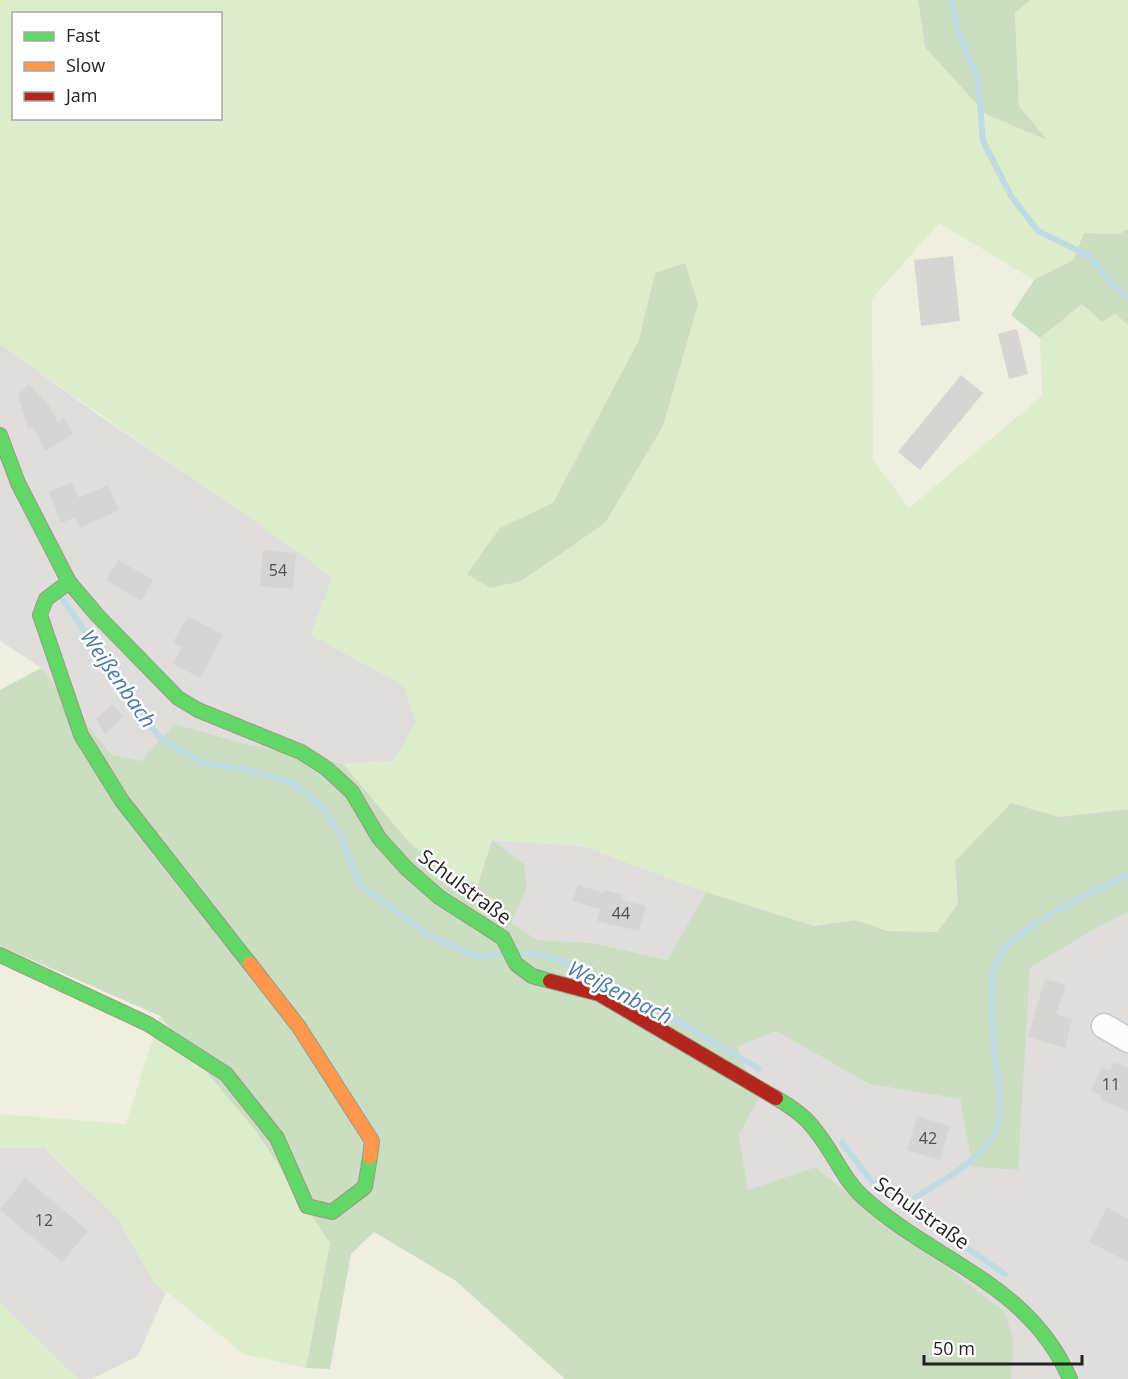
<svg xmlns="http://www.w3.org/2000/svg" width="1128" height="1379" font-family="'Open Sans',sans-serif">
	<rect width="100%" height="100%" fill="#f0eeeb"/>
	<g fill="#dfdedc">
		<path d="M 0,344 L 97,414 L 251,517 L 332,577 L 311,635 L 403,685 L 416,721 L 394,761 L 343,764 L 141,761 L 111,754 L 41,668 L 0,641 Z"/>
		<path d="M 492,840 L 583,846 L 706,892 L 667,960 L 594,943 L 538,940 L 510,923 L 527,887 Z"/>
		<path d="M 1128,912 L 1128,1379 L 1011,1379 L 1014,1341 L 854,1196 L 815,1167 L 748,1191 L 739,1135 L 758,1100 L 736,1047 L 776,1031 L 869,1084 L 960,1099 L 972,1167 L 1017,1170 L 1030,968 L 1098,927 Z"/>
		<path d="M 0,1148 L 45,1148 L 119,1221 L 153,1281 L 166,1293 L 138,1356 L 92,1379 L 78,1379 L 0,1303 Z"/>
	</g>
	<g fill="#efefdf">
		<path d="M 939,223 L 1034,280 L 1011,315 L 1040,338 L 1042,396 L 909,509 L 873,460 L 872,299 Z"/>
		<path d="M 0,641 L 41,668 L 0,690 Z"/>
		<path d="M 0,946 L 160,1016 L 126,1124 L 0,1114 Z"/>
		<path d="M 374,1232 L 456,1281 L 565,1379 L 92,1379 L 138,1356 L 166,1293 L 244,1354 L 306,1368 L 330,1369 L 351,1254 Z"/>
	</g>
	<g fill="#ddeccb" fill-rule="evenodd">
		<path d="M 0,0 L 918,0 L 925,47 L 1046,140 L 1019,106 L 1015,13 L 1030,0 L 1128,0 L 1128,229 L 1119,234 L 1084,233 L 1073,260 L 1034,280 L 939,223 L 872,299 L 873,460 L 909,508 L 1042,396 L 1040,338 L 1082,304 L 1102,322 L 1115,314 L 1128,325 L 1128,809 L 1060,817 L 1011,803 L 955,861 L 958,904 L 938,932 L 887,931 L 856,920 L 814,926 L 706,892 L 583,846 L 492,840 L 478,884 L 446,873 L 408,841 L 343,764 L 394,761 L 416,721 L 403,685 L 311,635 L 332,577 C 223,497 110,423 0,344 ZM 14,14 L 220,14 L 220,118 L 14,118 Z"/>
		<path d="M 160,1016 L 255,1130 L 330,1243 L 306,1368 L 244,1354 L 153,1281 L 119,1221 L 46,1148 L 0,1148 L 0,1114 L 126,1124 Z"/>
		<path d="M 0,1303 L 78,1379 L 0,1379 Z"/>
	</g>
	<g fill="#cbdec1">
		<path d="M 918,0 L 1030,0 L 1015,13 L 1019,106 L 1047,140 L 986,114 L 925,47 Z"/>
		<path d="M 1128,229 L 1128,325 L 1115,314 L 1102,322 L 1082,304 L 1040,338 L 1011,315 L 1034,280 L 1073,260 L 1084,233 L 1119,234 Z"/>
		<path d="M 685,263 L 698,304 L 663,426 L 605,523 L 521,581 L 490,588 L 467,574 L 500,528 L 553,503 L 639,340 L 655,273 Z"/>
		<path d="M 41,668 L 111,754 L 141,761 L 175,724 L 244,744 L 343,764 L 408,841 L 446,873 L 478,884 L 492,840 L 524,864 L 527,887 L 511,923 L 538,940 L 594,943 L 667,960 L 706,892 L 814,926 L 856,920 L 887,931 L 937,932 L 958,904 L 955,861 L 1011,803 L 1060,817 L 1128,809 L 1128,912 L 1098,927 L 1030,968 L 1018,1170 L 972,1167 L 960,1099 L 869,1084 L 776,1031 L 737,1047 L 758,1100 L 739,1135 L 748,1190 L 815,1167 L 1004,1311 L 1014,1341 L 1011,1379 L 565,1379 L 456,1281 L 374,1232 L 351,1254 L 330,1369 L 306,1368 L 330,1243 L 255,1130 L 160,1016 L 0,946 L 0,690 Z"/>
	</g>
	<g fill="none" stroke-linecap="round" stroke-linejoin="round">
		<g stroke="#bfdbe3" stroke-width="6">
			<path d="M 951,0 L 959,34 L 978,80 L 983,141 L 1011,196 L 1038,231 L 1089,256 L 1114,286 L 1128,297"/>
			<path d="M 63,600 L 159,737 L 202,763 L 244,769 L 293,783 L 322,807 L 341,835 L 359,884 L 427,934 L 477,957 L 500,955"/>
			<path d="M 523,954 C 549,952 580,968 603,980"/>
			<path d="M 628,992 L 759,1069"/>
			<path d="M 842,1143 L 873,1183 L 925,1222"/>
			<path d="M 903,1205 C 930,1188 985,1160 997,1128 C 1003,1111 997,1075 995,1056 C 993,1032 988,988 995,965 C 1003,931 1097,890 1128,875"/>
			<path d="M 967,1248 L 1005,1274"/>
		</g>
	</g>
	<g fill="#d7d4d2">
		<path d="M 953,256 L 960,321 L 921,326 L 914,260 Z"/>
		<path d="M 1017,329 L 1028,374 L 1009,379 L 998,334 Z"/>
		<path d="M 961,375 L 983,393 L 920,470 L 898,452 Z"/>
		<path d="M 29,384 L 49,405 L 58,423 L 64,418 L 73,434 L 45,451 L 33,427 L 28,429 L 18,395 Z"/>
		<path d="M 72,482 L 78,498 L 108,485 L 119,510 L 80,528 L 76,517 L 61,523 L 49,492 Z"/>
		<path d="M 263,550 L 296,553 L 293,589 L 260,586 Z"/>
		<path d="M 118,560 L 153,580 L 141,601 L 106,580 Z"/>
		<path d="M 188,616 L 223,635 L 200,678 L 173,664 L 182,647 L 173,642 Z"/>
		<path d="M 112,704 L 123,717 L 105,734 L 96,719 Z"/>
		<path d="M 578,885 L 604,893 L 604,890 L 623,895 L 622,900 L 646,906 L 639,931 L 597,921 L 600,909 L 573,901 Z"/>
		<path d="M 1045,979 L 1066,985 L 1056,1014 L 1072,1019 L 1065,1048 L 1028,1037 Z"/>
		<path d="M 1114,1062 L 1128,1068 L 1128,1111 L 1101,1100 L 1102,1096 L 1091,1091 L 1102,1067 L 1110,1071 Z"/>
		<path d="M 917,1116 L 950,1126 L 940,1160 L 907,1150 Z"/>
		<path d="M 25,1178 L 88,1231 L 62,1262 L 0,1210 Z"/>
		<path d="M 1107,1207 L 1128,1219 L 1128,1262 L 1089,1242 Z"/>
	</g>
	<g fill="none" stroke-linecap="round" stroke-linejoin="round">
		<defs>
			<path id="street" d="M 1104,1026 L 1128,1040"/>
			<g id="fast">
				<path d="M 0,435 L 18,483 L 69,582 L 97,615 L 178,698 L 198,710 L 301,752 L 326,768 L 352,792 L 379,838 L 406,868 L 439,897 L 503,938 L 516,964 L 532,976 L 550,981"/>
				<path d="M 69,582 L 46,599 L 40,615 L 81,735 L 122,801 L 250,964"/>
				<path d="M 0,955 L 148,1024 L 226,1074 L 277,1138 L 307,1206 L 332,1212 L 365,1187 L 370,1157"/>
				<path d="M 776,1098 C 790,1106 806,1117 815,1130 C 833,1151 842,1178 863,1197 C 933,1261 1029,1283 1070,1379"/>
			</g>
			<path id="slow" d="M 250,964 L 299,1027 L 372,1141 L 370,1157"/>
			<path id="jam" d="M 550,981 L 599,994 L 776,1098"/>
		</defs>
		<use href="#street" stroke="#c9c8c7" stroke-width="27"/>
		<use href="#fast" stroke="#999a82" stroke-width="16"/>
		<use href="#slow" stroke="#999a82" stroke-width="16"/>
		<use href="#jam" stroke="#999a82" stroke-width="16"/>
		<use href="#street" stroke="#fdfcfc" stroke-width="24"/>
		<use href="#fast" stroke="#63d668" stroke-width="14"/>
		<use href="#slow" stroke="#ff974d" stroke-width="14"/>
		<use href="#jam" stroke="#b3261e" stroke-width="14"/>
	</g>
	<g text-anchor="middle" stroke-width="5" stroke-linejoin="round" paint-order="stroke">
		<g font-size="16" fill="#4f4e4e">
			<text x="278" y="576">54</text>
			<text x="621" y="919">44</text>
			<text x="1111" y="1090">11</text>
			<text x="928" y="1144">42</text>
			<text x="44" y="1226">12</text>
		</g>
		<g font-size="20" fill="#222" stroke="#fff">
			<text transform="translate(465 887) rotate(37)" y="7">Schulstraße</text>
			<text transform="translate(922 1213) rotate(35)" y="7">Schulstraße</text>
		</g>
		<g font-size="21" font-style="italic" fill="#4a7aab" stroke="#fff">
			<text transform="translate(118 679) rotate(55)" y="7">Weißenbach</text>
			<text transform="translate(620 993) rotate(27)" y="7">Weißenbach</text>
		</g>
	</g>
	<rect x="12" y="12" width="210" height="108" fill="#ffffff" stroke="#a7a7a7" stroke-width="1.5"/>
	<rect x="24" y="32" width="30" height="9" fill="#63d668" stroke="#a7a7a7" stroke-width="1.5"/>
	<text x="66" y="42" font-size="18" fill="#222222">Fast</text>
	<rect x="24" y="62" width="30" height="9" fill="#ff974d" stroke="#a7a7a7" stroke-width="1.5"/>
	<text x="66" y="72" font-size="18" fill="#222222">Slow</text>
	<rect x="24" y="92" width="30" height="9" fill="#b3261e" stroke="#a7a7a7" stroke-width="1.5"/>
	<text x="66" y="102" font-size="18" fill="#222222">Jam</text>
	<path d="M924 1355v9h158v-9" fill="none" stroke="#222222" stroke-width="3"/>
	<text x="933" y="1355" font-size="18" fill="#222222" stroke="#ffffff" stroke-width="4.5" paint-order="stroke">50 m</text>
</svg>
